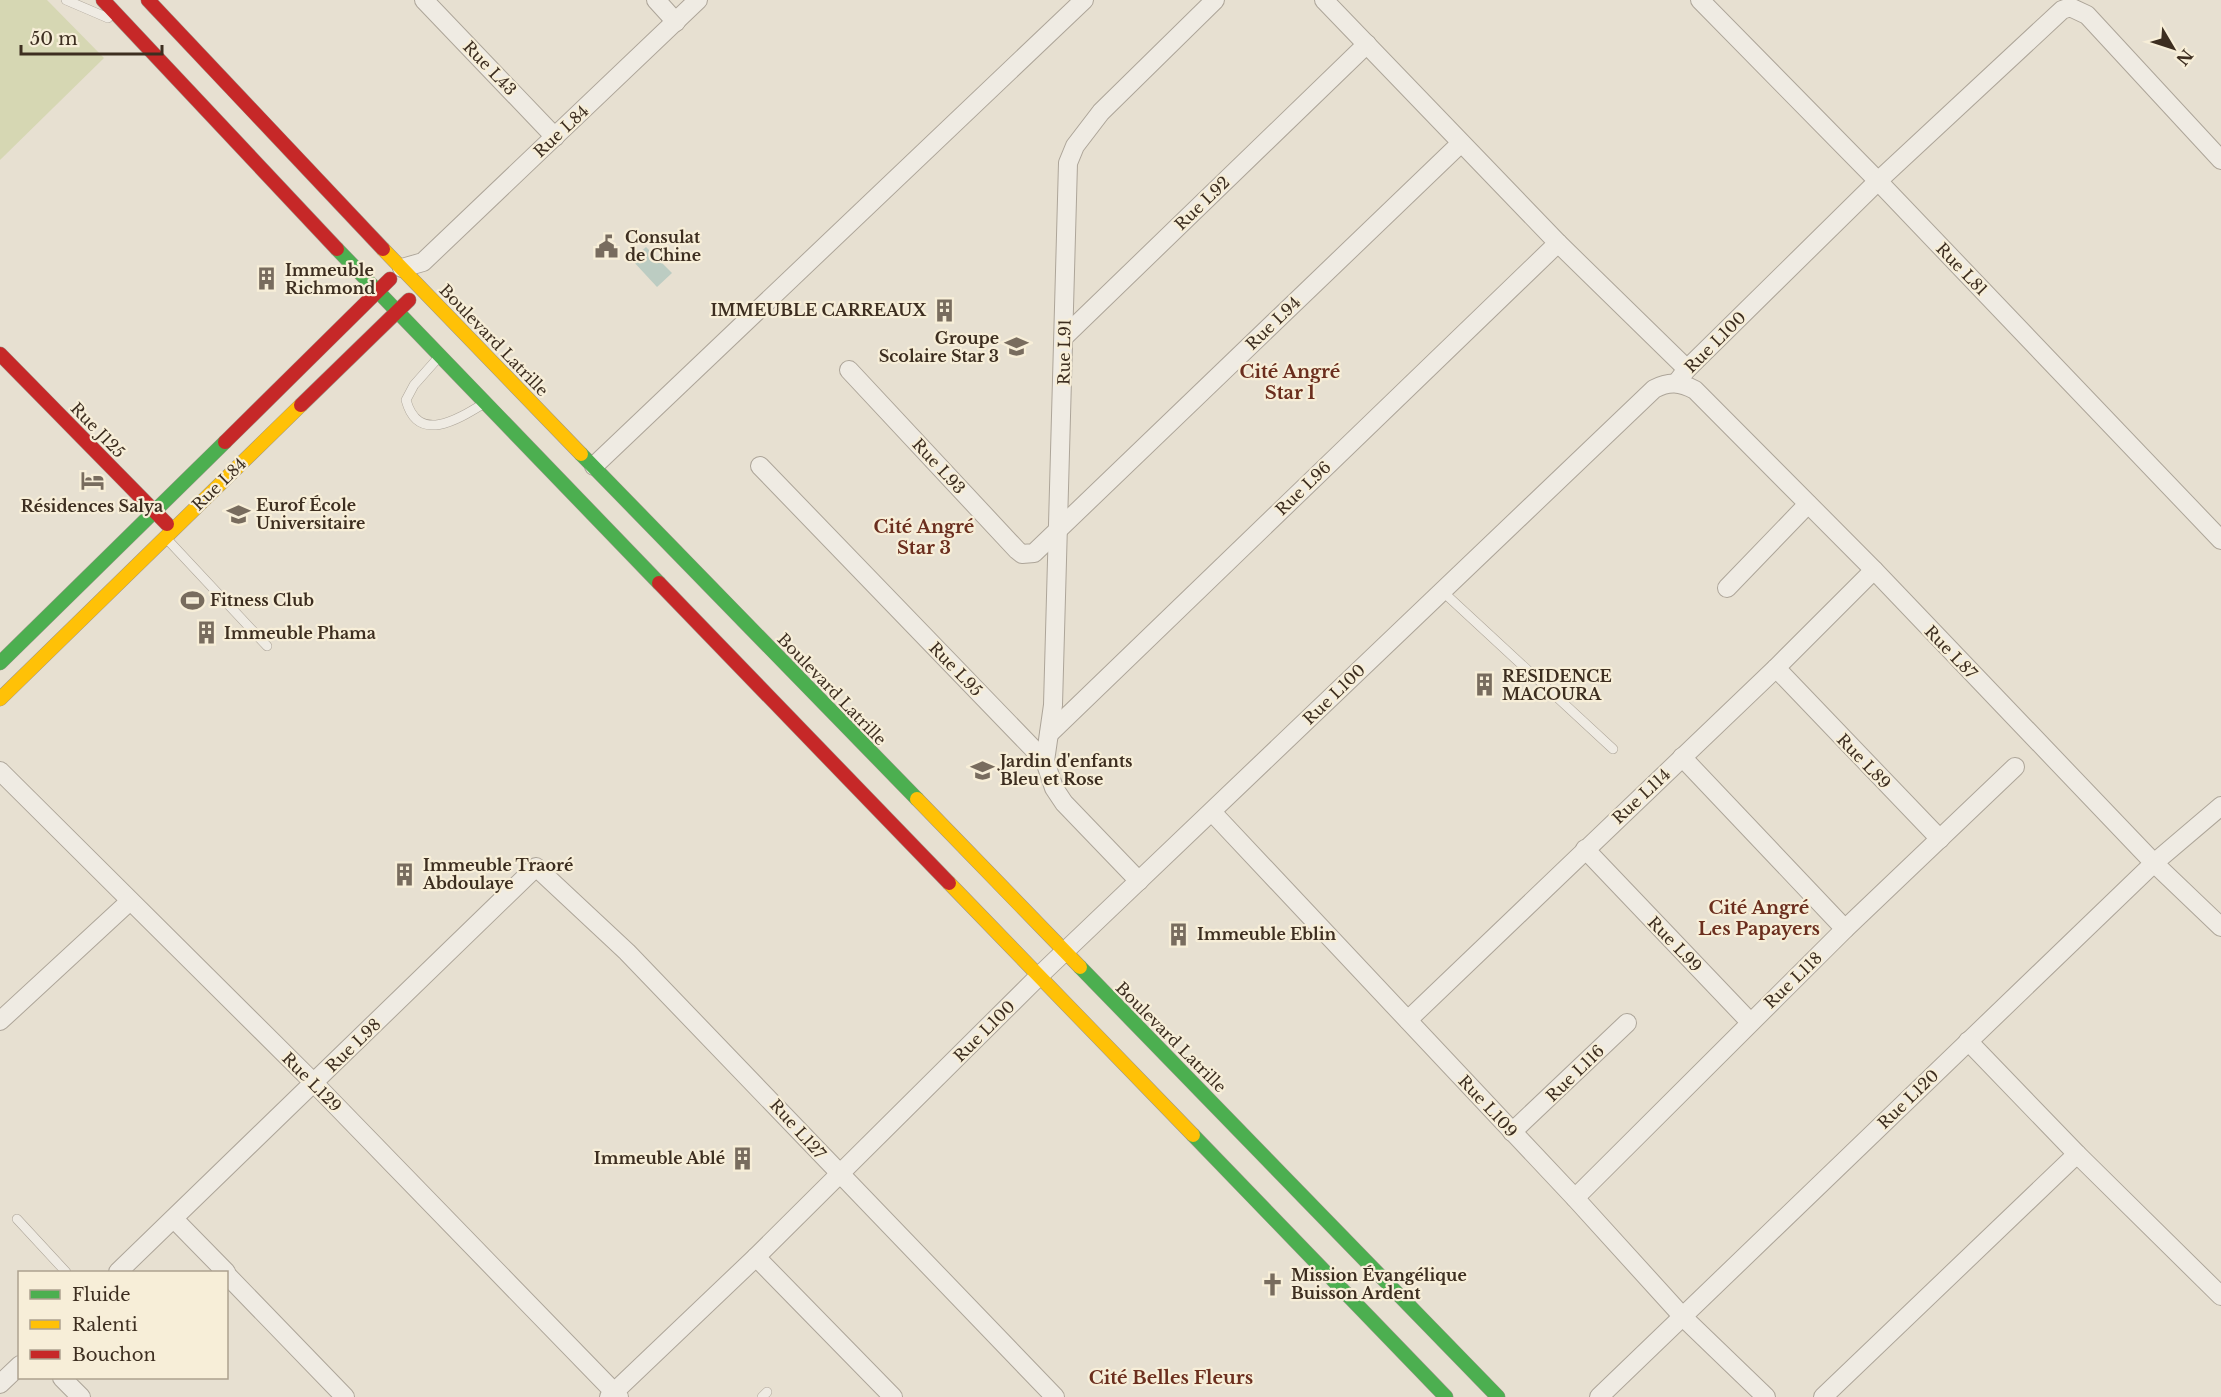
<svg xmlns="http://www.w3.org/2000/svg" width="2221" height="1397" font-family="'Libre Baskerville',serif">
	<rect width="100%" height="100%" fill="#e7e0d1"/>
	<path fill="#d6d7b3" d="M 0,0 L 47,0 L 104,58 L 0,160 Z"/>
	<path fill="#bcccc2" d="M 646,247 L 672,273 L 657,287 L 632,260 Z"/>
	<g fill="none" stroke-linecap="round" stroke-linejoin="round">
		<defs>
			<g id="lane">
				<path d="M 66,0 L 108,18"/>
				<path d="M 438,358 L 414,385 L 406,400 C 418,444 457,420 483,404"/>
				<path d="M 166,538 L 267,646"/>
				<path d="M 1441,590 L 1613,749"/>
				<path d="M 17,1219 L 66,1272"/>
				<path d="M 762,1397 L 767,1392"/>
			</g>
			<g id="street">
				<path d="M 424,0 L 555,137"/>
				<path d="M 656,0 L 676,22"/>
				<path d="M 1324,0 L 1558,243 L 1687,369"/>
				<path d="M 1700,0 L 1878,181 L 2221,540"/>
				<path d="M 402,268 L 423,262 L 698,0"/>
				<path d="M 1065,336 L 1367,44"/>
				<path d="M 849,370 L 1017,550 L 1022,554 L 1034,553 L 1461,143"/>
				<path d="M 1677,382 L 1687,369 L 1878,181 L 2062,10 L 2070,7 L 2087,15 L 2221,160"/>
				<path d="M 594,466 L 1084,0"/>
				<path d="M 760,466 L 1045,761 L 1054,788 L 1064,803 L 1139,881"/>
				<path d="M 1727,588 L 1808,504"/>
				<path d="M 1776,668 L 1940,839"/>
				<path d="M 1049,734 L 1558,243"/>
				<path d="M 1682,757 L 1845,929"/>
				<path d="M 1045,761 L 1053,705 L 1068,163 L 1075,146 L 1101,112 L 1215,0"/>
				<path d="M 0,771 L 314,1083 L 619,1397"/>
				<path d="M 1212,812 L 1575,1198 L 1684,1318 L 1766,1397"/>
				<path d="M 1585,849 L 1750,1022"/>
				<path d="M 1408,1020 L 1776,668 L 1874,570"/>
				<path d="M 0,1021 L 130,901"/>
				<path d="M 1512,1132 L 1627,1023"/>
				<path d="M 2077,1154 L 2221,1296"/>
				<path d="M 1575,1198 L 1845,929 L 2015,767"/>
				<path d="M 174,1219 L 226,1272"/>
				<path d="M 756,1257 L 893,1397"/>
				<path d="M 118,1272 L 536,867 L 627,952 L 1055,1397"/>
				<path d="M 226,1274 L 345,1397"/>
				<path d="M 62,1378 L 81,1397"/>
				<path d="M 0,1384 L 20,1365"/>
				<path d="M 609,1397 L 756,1257 L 1039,976 L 1654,389 C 1669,381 1680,382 1695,390 L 1874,570 L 2154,863 L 2221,927"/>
				<path d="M 1599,1397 L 2154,863 L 2221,806"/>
				<path d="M 1823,1397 L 2077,1154 L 1968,1041"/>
			</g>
			<g id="fast">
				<path d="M 337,249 L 659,583"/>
				<path d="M 581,454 L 917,799"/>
				<path d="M 0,663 L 225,442"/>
				<path d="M 1080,967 L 1498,1397"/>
				<path d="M 1193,1135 L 1446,1397"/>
			</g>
			<g id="slow">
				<path d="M 383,249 L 581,454"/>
				<path d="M 0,699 L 301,405"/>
				<path d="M 917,799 L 1080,967"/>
				<path d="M 949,883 L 1193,1135"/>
			</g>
			<g id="jam">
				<path d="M 103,0 L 337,249"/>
				<path d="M 148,0 L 383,249"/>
				<path d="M 0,354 L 167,524"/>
				<path d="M 301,405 L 409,300"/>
				<path d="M 225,442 L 390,279"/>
				<path d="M 659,583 L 949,883"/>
			</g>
		</defs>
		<use href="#lane" stroke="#ada599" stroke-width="10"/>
		<use href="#street" stroke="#ada599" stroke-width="20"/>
		<use href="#fast" stroke="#9c958a" stroke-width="15"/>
		<use href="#slow" stroke="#9c958a" stroke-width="15"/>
		<use href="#jam" stroke="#9c958a" stroke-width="15"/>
		<use href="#lane" stroke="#efebe3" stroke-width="9"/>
		<use href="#street" stroke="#efebe3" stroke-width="18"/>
		<use href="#fast" stroke="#4caf50" stroke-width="14"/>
		<use href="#slow" stroke="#ffc107" stroke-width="14"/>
		<use href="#jam" stroke="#c62828" stroke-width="14"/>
	</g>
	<defs>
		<symbol id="civic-bare" viewBox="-9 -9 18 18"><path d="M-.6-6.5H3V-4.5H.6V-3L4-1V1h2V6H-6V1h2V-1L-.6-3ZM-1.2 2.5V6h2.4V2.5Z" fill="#786c5e" stroke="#f7eed8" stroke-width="2.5" paint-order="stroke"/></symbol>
		<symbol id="building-bare" viewBox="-9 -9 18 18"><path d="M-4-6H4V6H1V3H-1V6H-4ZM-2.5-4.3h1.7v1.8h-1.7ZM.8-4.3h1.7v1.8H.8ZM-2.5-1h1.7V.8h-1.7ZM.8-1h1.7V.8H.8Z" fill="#786c5e" stroke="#f7eed8" stroke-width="2.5" paint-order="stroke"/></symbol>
		<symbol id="school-bare" viewBox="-9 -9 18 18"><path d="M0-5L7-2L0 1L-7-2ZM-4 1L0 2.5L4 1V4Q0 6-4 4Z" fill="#786c5e" stroke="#f7eed8" stroke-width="2.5" paint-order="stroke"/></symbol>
		<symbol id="hotel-bare" viewBox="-9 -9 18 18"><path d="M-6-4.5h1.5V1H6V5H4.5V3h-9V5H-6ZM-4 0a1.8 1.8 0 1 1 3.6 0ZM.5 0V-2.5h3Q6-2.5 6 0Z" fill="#786c5e" stroke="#f7eed8" stroke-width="2.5" paint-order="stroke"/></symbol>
		<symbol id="university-bare" viewBox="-9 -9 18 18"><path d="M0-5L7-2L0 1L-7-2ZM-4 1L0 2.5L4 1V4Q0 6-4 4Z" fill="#786c5e" stroke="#f7eed8" stroke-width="2.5" paint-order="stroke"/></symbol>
		<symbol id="stadium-bare" viewBox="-9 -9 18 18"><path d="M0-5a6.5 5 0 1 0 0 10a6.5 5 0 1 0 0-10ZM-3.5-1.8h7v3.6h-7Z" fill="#786c5e" stroke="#f7eed8" stroke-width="2.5" paint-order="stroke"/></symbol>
		<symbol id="church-bare" viewBox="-9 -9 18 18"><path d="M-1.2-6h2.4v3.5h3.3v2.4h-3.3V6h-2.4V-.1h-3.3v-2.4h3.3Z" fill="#786c5e" stroke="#f7eed8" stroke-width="2.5" paint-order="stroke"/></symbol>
	</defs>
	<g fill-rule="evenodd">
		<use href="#civic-bare" x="590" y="230" width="33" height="33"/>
		<use href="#building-bare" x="250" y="262" width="33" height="33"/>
		<use href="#building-bare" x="928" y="294" width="33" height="33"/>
		<use href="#school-bare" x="1000" y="330" width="33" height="33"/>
		<use href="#hotel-bare" x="76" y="464" width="33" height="33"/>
		<use href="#university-bare" x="222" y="498" width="33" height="33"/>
		<use href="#stadium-bare" x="176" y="584" width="33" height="33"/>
		<use href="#building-bare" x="190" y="616" width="33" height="33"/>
		<use href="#building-bare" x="1468" y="668" width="33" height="33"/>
		<use href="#school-bare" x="966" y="754" width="33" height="33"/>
		<use href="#building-bare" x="388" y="858" width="33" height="33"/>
		<use href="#building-bare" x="1162" y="918" width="33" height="33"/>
		<use href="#building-bare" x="726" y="1142" width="33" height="33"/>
		<use href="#church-bare" x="1256" y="1268" width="33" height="33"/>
	</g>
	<g text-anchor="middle" stroke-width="4.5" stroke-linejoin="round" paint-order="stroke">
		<g font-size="16" fill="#3d2e20" stroke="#f7eed8">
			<text transform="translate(490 68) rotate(46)" y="6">Rue L43</text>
			<text transform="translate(561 131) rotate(-43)" y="6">Rue L84</text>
			<text transform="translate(1202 203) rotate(-44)" y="6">Rue L92</text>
			<text transform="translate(1962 269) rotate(46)" y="6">Rue L81</text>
			<text transform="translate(1273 323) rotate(-44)" y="6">Rue L94</text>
			<text transform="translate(494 340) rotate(46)" y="6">Boulevard Latrille</text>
			<text transform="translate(1715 342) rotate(-45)" y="6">Rue L100</text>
			<text transform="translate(1064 352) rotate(-89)" y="6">Rue L91</text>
			<text transform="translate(98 430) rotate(46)" y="6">Rue J125</text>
			<text transform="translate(939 466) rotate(47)" y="6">Rue L93</text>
			<text transform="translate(219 484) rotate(-44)" y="6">Rue L84</text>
			<text transform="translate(1303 488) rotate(-44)" y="6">Rue L96</text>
			<text transform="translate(1951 652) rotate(46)" y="6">Rue L87</text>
			<text transform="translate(956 669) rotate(46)" y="6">Rue L95</text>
			<text transform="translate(832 689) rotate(46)" y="6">Boulevard Latrille</text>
			<text transform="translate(1334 694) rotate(-44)" y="6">Rue L100</text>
			<text transform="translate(1864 761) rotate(46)" y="6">Rue L89</text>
			<text transform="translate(1641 796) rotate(-43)" y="6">Rue L114</text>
			<text transform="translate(1675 944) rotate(46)" y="6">Rue L99</text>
			<text transform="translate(1793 980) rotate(-44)" y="6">Rue L118</text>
			<text transform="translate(984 1031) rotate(-45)" y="6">Rue L100</text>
			<text transform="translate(1171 1037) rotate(45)" y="6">Boulevard Latrille</text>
			<text transform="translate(353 1045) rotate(-44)" y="6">Rue L98</text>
			<text transform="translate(1575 1073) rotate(-44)" y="6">Rue L116</text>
			<text transform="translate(312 1082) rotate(45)" y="6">Rue L129</text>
			<text transform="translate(1908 1099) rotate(-44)" y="6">Rue L120</text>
			<text transform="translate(1488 1106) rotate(47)" y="6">Rue L109</text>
			<text transform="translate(798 1129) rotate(48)" y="6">Rue L127</text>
		</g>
		<g font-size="16" font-weight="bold" fill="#3d2e20" stroke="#f7eed8" text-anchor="start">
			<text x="625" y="243">Consulat<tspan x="625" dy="18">de Chine</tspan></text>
			<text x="285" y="276">Immeuble<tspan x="285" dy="18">Richmond</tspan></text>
			<text x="926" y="316" text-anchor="end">IMMEUBLE CARREAUX</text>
			<text x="999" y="344" text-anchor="end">Groupe<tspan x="999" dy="18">Scolaire Star 3</tspan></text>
			<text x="256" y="511">Eurof École<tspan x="256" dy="18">Universitaire</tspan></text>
			<text x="92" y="512" text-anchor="middle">Résidences Salya</text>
			<text x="210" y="606">Fitness Club</text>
			<text x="224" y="639">Immeuble Phama</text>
			<text x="1502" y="682">RESIDENCE<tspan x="1502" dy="18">MACOURA</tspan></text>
			<text x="1000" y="767">Jardin d'enfants<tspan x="1000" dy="18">Bleu et Rose</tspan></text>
			<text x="423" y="871">Immeuble Traoré<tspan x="423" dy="18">Abdoulaye</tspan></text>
			<text x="1197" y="940">Immeuble Eblin</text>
			<text x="725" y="1164" text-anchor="end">Immeuble Ablé</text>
			<text x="1291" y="1281">Mission Évangélique<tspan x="1291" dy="18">Buisson Ardent</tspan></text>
		</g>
		<g font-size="18" font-weight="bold" fill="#6b2e1e" stroke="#f7eed8">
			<text x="1290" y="378">Cité Angré<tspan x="1290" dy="21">Star 1</tspan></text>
			<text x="924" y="533">Cité Angré<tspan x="924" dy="21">Star 3</tspan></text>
			<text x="1759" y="914">Cité Angré<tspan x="1759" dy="21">Les Papayers</tspan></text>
			<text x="1171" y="1384">Cité Belles Fleurs</text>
		</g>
	</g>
	<rect x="18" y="1271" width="210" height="108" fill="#f7eed8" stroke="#ada18e" stroke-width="1.5"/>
	<rect x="30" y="1290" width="30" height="9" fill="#4caf50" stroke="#ada18e" stroke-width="1.5"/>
	<text x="72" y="1301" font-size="18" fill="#3d2e20">Fluide</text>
	<rect x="30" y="1320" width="30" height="9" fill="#ffc107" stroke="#ada18e" stroke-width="1.5"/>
	<text x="72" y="1331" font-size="18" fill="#3d2e20">Ralenti</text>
	<rect x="30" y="1350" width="30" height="9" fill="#c62828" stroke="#ada18e" stroke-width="1.5"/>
	<text x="72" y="1361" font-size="18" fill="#3d2e20">Bouchon</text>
	<g transform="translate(2173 48) rotate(129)" stroke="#f7eed8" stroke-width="4.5" paint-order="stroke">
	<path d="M0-4.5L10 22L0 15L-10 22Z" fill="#3d2e20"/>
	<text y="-9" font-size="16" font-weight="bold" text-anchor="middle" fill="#3d2e20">N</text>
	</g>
	<path d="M21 45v9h141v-9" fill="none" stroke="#3d2e20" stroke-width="3"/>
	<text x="30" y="45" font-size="18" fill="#3d2e20" stroke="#f7eed8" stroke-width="4.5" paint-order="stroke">50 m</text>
</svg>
